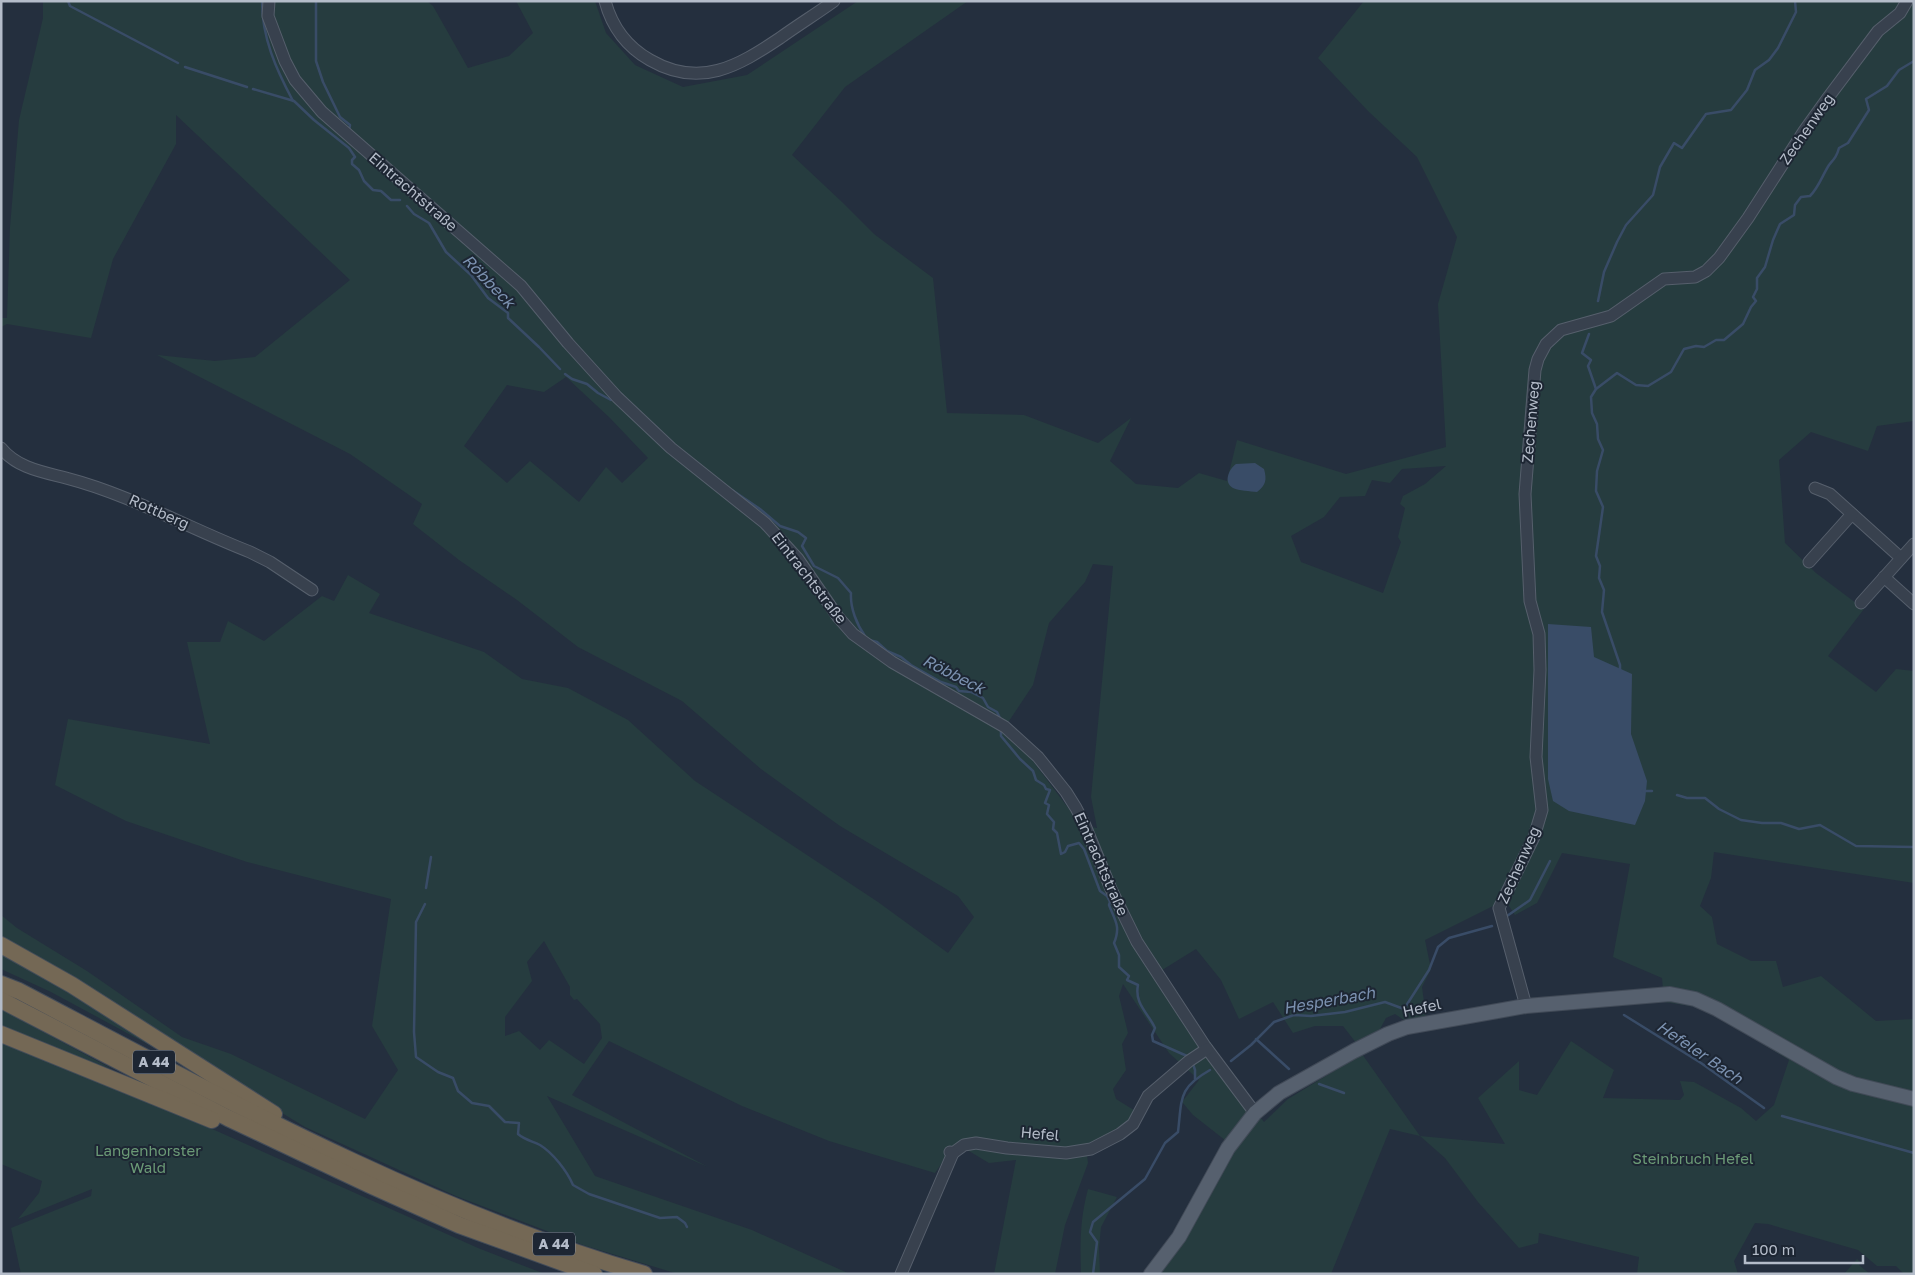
<svg xmlns="http://www.w3.org/2000/svg" width="1915" height="1275" font-family="'Golos Text',sans-serif">
	<rect width="100%" height="100%" fill="#242f3e"/>
	<g fill="#263c3f" fill-rule="evenodd">
		<path d="M 43,1 L 427,1 L 433,6 L 468,68 L 509,56 L 533,33 L 516,1 L 595,1 L 606,33 L 635,65 L 683,87 L 747,75 L 858,1 L 968,1 L 845,87 L 792,155 L 842,202 L 874,234 L 933,278 L 947,413 L 1024,415 L 1098,443 L 1131,418 L 1110,461 L 1136,484 L 1178,488 L 1199,473 L 1227,481 L 1237,440 L 1346,474 L 1446,447 L 1438,304 L 1457,237 L 1417,157 L 1368,111 L 1318,58 L 1364,1 L 1914,1 L 1914,421 L 1877,426 L 1868,451 L 1811,432 L 1779,460 L 1785,543 L 1816,573 L 1864,609 L 1828,656 L 1876,692 L 1896,669 L 1914,671 L 1914,883 L 1714,852 L 1711,878 L 1700,906 L 1712,917 L 1717,944 L 1751,961 L 1776,961 L 1783,987 L 1821,976 L 1876,1021 L 1914,1019 L 1914,1274 L 1904,1274 L 1896,1266 L 1877,1266 L 1858,1250 L 1768,1224 L 1755,1223 L 1734,1261 L 1738,1274 L 1637,1274 L 1639,1257 L 1539,1233 L 1538,1243 L 1519,1248 L 1478,1202 L 1445,1158 L 1420,1136 L 1390,1129 L 1331,1274 L 1151,1274 L 1230,1144 L 1193,1115 L 1182,1102 L 1199,1080 L 1169,1053 L 1123,984 L 1119,996 L 1128,1033 L 1122,1044 L 1126,1070 L 1113,1089 L 1116,1099 L 1137,1112 L 1123,1130 L 1086,1148 L 1088,1163 L 1065,1225 L 1055,1274 L 994,1274 L 1016,1160 L 989,1163 L 969,1151 L 953,1147 L 935,1173 L 829,1141 L 742,1106 L 609,1041 L 572,1095 L 708,1167 L 547,1096 L 595,1176 L 752,1230 L 850,1274 L 678,1274 L 583,1245 L 456,1196 L 305,1127 L 1,942 L 1,915 L 17,928 L 87,971 L 182,1037 L 231,1054 L 365,1119 L 398,1070 L 372,1026 L 391,899 L 247,862 L 126,821 L 55,785 L 68,719 L 210,744 L 187,642 L 220,642 L 228,621 L 264,641 L 322,596 L 334,601 L 348,575 L 380,594 L 369,613 L 484,652 L 522,679 L 568,688 L 628,720 L 695,781 L 878,902 L 948,953 L 974,917 L 958,896 L 840,826 L 761,769 L 682,701 L 578,647 L 517,600 L 459,560 L 413,524 L 422,504 L 350,454 L 157,355 L 215,361 L 255,357 L 350,280 L 176,115 L 176,144 L 113,259 L 91,338 L 7,324 L 1,327 L 1,318 L 7,318 L 10,227 L 19,120 L 43,18 ZM 566,377 L 610,418 L 648,458 L 622,483 L 606,467 L 579,502 L 530,461 L 507,483 L 464,446 L 507,385 L 544,392 ZM 1446,466 L 1425,484 L 1403,496 L 1400,504 L 1405,508 L 1398,537 L 1401,542 L 1383,593 L 1301,562 L 1291,536 L 1324,517 L 1340,497 L 1365,496 L 1372,480 L 1390,483 L 1402,469 ZM 1093,564 L 1113,566 L 1091,797 L 1097,828 L 1081,825 L 1017,740 L 1003,730 L 1033,685 L 1049,623 L 1085,582 ZM 1562,853 L 1630,864 L 1613,957 L 1662,978 L 1664,1002 L 1697,1007 L 1716,1015 L 1789,1060 L 1774,1105 L 1756,1121 L 1741,1108 L 1694,1082 L 1680,1081 L 1684,1095 L 1680,1100 L 1603,1098 L 1614,1070 L 1571,1041 L 1537,1095 L 1519,1090 L 1519,1061 L 1478,1098 L 1505,1144 L 1420,1136 L 1362,1054 L 1288,1099 L 1264,1122 L 1223,1071 L 1154,975 L 1196,949 L 1221,980 L 1239,1019 L 1273,1002 L 1293,1033 L 1315,1026 L 1343,1026 L 1357,1044 L 1380,1029 L 1386,1018 L 1395,1014 L 1404,1020 L 1426,1017 L 1422,987 L 1431,969 L 1425,940 L 1505,900 L 1515,915 L 1537,903 ZM 544,941 L 570,987 L 570,995 L 574,1000 L 577,999 L 600,1024 L 602,1038 L 584,1064 L 549,1040 L 540,1050 L 519,1031 L 505,1036 L 505,1017 L 532,981 L 527,962 Z"/>
		<path d="M 1,951 L 82,997 L 164,1053 L 51,992 L 1,969 Z"/>
		<path d="M 1,1009 L 112,1069 L 65,1052 L 1,1026 Z"/>
		<path d="M 1,1042 L 210,1128 L 478,1248 L 545,1274 L 21,1274 L 11,1228 L 91,1196 L 92,1189 L 18,1219 L 39,1193 L 42,1181 L 1,1164 Z"/>
		<path d="M 1088,1189 L 1117,1197 L 1101,1227 L 1099,1248 L 1100,1274 L 1081,1274 C 1080,1243 1080,1219 1088,1189 Z"/>
		<path d="M 1857,1259 L 1861,1263 L 1859,1265 L 1870,1274 L 1844,1274 Z"/>
	</g>
	<g fill="#394c67">
		<path d="M 1255,463 L 1264,469 C 1267,480 1266,485 1257,492 C 1250,491 1239,491 1233,488 C 1223,482 1229,469 1236,464 Z"/>
		<path d="M 1548,624 L 1591,627 L 1594,657 L 1632,674 L 1631,734 L 1647,781 L 1645,801 L 1635,825 L 1569,811 L 1553,801 L 1548,779 Z"/>
	</g>
	<g fill="none" stroke-linecap="round" stroke-linejoin="round">
		<g stroke="#394c67" stroke-width="2.5">
			<path d="M 68,1 L 70,6 L 178,63"/>
			<path d="M 262,1 C 262,38 276,69 293,101"/>
			<path d="M 316,1 L 316,61 L 323,82 L 340,117 L 350,125 L 349,131"/>
			<path d="M 185,67 L 247,87"/>
			<path d="M 253,89 L 294,101 L 314,120 L 349,148 L 355,157 L 352,160 L 352,164 L 359,170 L 364,181 L 373,190 L 381,191 L 391,200 L 400,200"/>
			<path d="M 407,206 L 414,214 L 429,223 L 446,252 L 471,275 L 488,298 L 508,313 L 508,318 L 539,347 L 560,369"/>
			<path d="M 1598,301 L 1604,272 L 1617,242 L 1626,225 L 1653,195 L 1660,167 L 1674,143 L 1682,148 L 1706,114 L 1731,110 L 1747,90 L 1755,70 L 1769,60 L 1778,48 L 1796,12 L 1795,1"/>
			<path d="M 1589,334 L 1582,353 L 1591,360 L 1588,366 L 1596,389 L 1591,397 L 1592,413 L 1597,424 L 1598,439 L 1603,450 L 1597,471 L 1596,491 L 1603,507 L 1596,556 L 1600,566 L 1599,578 L 1604,590 L 1602,612 L 1620,665 L 1620,671"/>
			<path d="M 565,374 L 572,379 L 587,384 L 598,393 L 611,400"/>
			<path d="M 1596,389 L 1617,373 L 1636,385 L 1648,386 L 1671,372 L 1684,349 L 1696,346 L 1704,347 L 1716,340 L 1724,340 L 1743,324 L 1751,307 L 1756,301 L 1753,297 L 1757,289 L 1757,278 L 1765,267 L 1773,240 L 1780,224 L 1794,215 L 1795,205 L 1801,197 L 1810,196 C 1819,187 1822,176 1829,165 C 1834,159 1837,156 1839,148 L 1848,143 L 1869,110 L 1866,99 L 1887,86 L 1899,70 L 1914,61"/>
			<path d="M 732,490 L 760,509 L 780,526 L 798,532 L 806,538 L 802,546 L 814,566 L 838,578 L 851,593 C 850,608 857,625 865,636"/>
			<path d="M 869,640 L 877,642 L 887,651 L 901,657 L 911,665 L 941,682 L 956,687 L 959,691 L 971,692 L 983,698 L 988,707 L 997,712 L 1001,720"/>
			<path d="M 1001,728 L 1001,736 L 1020,759 L 1033,771 L 1036,780 L 1044,785 L 1046,789 L 1050,790 L 1045,803 L 1049,805 L 1047,814 L 1054,822 L 1053,829 L 1057,833 L 1061,854 L 1065,852 L 1068,846 L 1079,843 L 1084,849 L 1100,891 L 1107,896 L 1110,902 L 1109,905 C 1115,921 1121,926 1114,943 L 1119,955 L 1119,967 L 1129,976 L 1127,980 L 1138,985 C 1134,1004 1149,1014 1155,1028 L 1152,1035 L 1153,1041 L 1187,1056"/>
			<path d="M 1643,791 L 1652,791"/>
			<path d="M 1677,795 L 1687,798 L 1705,798 L 1719,809 L 1741,820 L 1762,823 L 1781,823 L 1799,829 L 1820,825 L 1856,846 L 1914,847"/>
			<path d="M 426,888 L 431,857"/>
			<path d="M 425,904 L 416,922 L 414,1032 L 416,1057 L 438,1072 L 453,1078 L 458,1091 L 472,1103 L 489,1106 L 505,1122 L 519,1123 L 518,1134 C 525,1140 532,1141 540,1145 C 553,1153 567,1171 573,1185 L 589,1194 L 660,1218 L 677,1217 L 685,1223 L 687,1227"/>
			<path d="M 1507,916 L 1530,900 L 1550,861"/>
			<path d="M 1624,1015 L 1701,1063 L 1764,1108"/>
			<path d="M 1256,1039 L 1289,1069"/>
			<path d="M 1231,1061 L 1251,1045 L 1274,1022 L 1294,1015 L 1311,1016 L 1345,1012 L 1385,1002 L 1404,1009 L 1429,970 L 1438,947 L 1449,938 L 1492,926"/>
			<path d="M 1193,1064 L 1195,1070 L 1195,1079"/>
			<path d="M 1319,1084 L 1344,1093"/>
			<path d="M 1782,1116 L 1914,1153"/>
			<path d="M 1093,1274 L 1097,1242 L 1090,1232 L 1093,1222 L 1145,1179 L 1165,1143 L 1178,1132 C 1182,1098 1178,1088 1210,1070"/>
		</g>
		<defs>
			<g id="minor">
				<path d="M 269,1 L 268,16 L 285,61 L 295,80 L 322,112 L 521,286 L 568,343 L 617,397 L 671,448 L 765,523 L 798,559 L 838,617 L 853,634 L 892,662 L 1005,727 L 1038,757 L 1066,792 L 1076,808 L 1084,823 L 1111,889 L 1137,942 L 1205,1046 L 1255,1113"/>
				<path d="M 605,1 C 612,27 627,47 650,60 C 700,89 738,66 780,38 C 798,25 816,14 834,1"/>
				<path d="M 1,448 C 17,468 43,472 66,478 C 131,495 188,528 250,552 L 270,562 L 312,590"/>
				<path d="M 1815,488 L 1830,494 L 1901,558"/>
				<path d="M 1809,562 L 1852,514"/>
				<path d="M 1884,577 L 1914,604"/>
				<path d="M 1861,603 L 1914,544"/>
				<path d="M 1526,1006 L 1499,908 L 1534,837 L 1542,810 L 1536,757 L 1540,670 L 1539,634 L 1530,601 L 1525,494 L 1535,370 L 1538,359 L 1546,344 L 1561,330 L 1611,316 L 1664,279 L 1695,277 L 1706,271 L 1719,258 L 1748,218 L 1804,131 L 1827,99 L 1878,31 L 1900,13 L 1907,1"/>
				<path d="M 950,1152 L 953,1153 L 964,1145 L 976,1143 L 1007,1148 L 1066,1153 L 1091,1149 L 1120,1134 L 1133,1124 L 1148,1096 L 1189,1061 L 1207,1049"/>
				<path d="M 901,1274 L 953,1153"/>
			</g>
			<path id="major" d="M 1151,1274 L 1179,1237 L 1228,1148 L 1255,1113 L 1279,1093 L 1354,1051 L 1388,1034 L 1407,1027 L 1526,1006 L 1670,994 L 1695,999 L 1717,1009 L 1836,1077 L 1853,1084 L 1914,1099"/>
			<g id="highway">
				<path d="M 1,945 L 72,985 L 274,1114"/>
				<path d="M 1,984 L 19,991 C 221,1097 423,1209 644,1274"/>
				<path d="M 1,1000 L 228,1118 L 370,1185 L 459,1225 L 594,1274"/>
				<path d="M 1,1034 L 212,1120"/>
			</g>
		</defs>
		<use href="#minor" stroke="#565f6c" stroke-width="13"/>
		<use href="#major" stroke="#414a57" stroke-width="16"/>
		<use href="#highway" stroke="#434c59" stroke-width="18"/>
		<use href="#minor" stroke="#38414e" stroke-width="11"/>
		<use href="#major" stroke="#56606e" stroke-width="14"/>
		<use href="#highway" stroke="#746855" stroke-width="16"/>
	</g>
	<g text-anchor="middle" stroke-width="4" stroke-linejoin="round" paint-order="stroke">
		<g fill="#1d2633" stroke="#878f9c" stroke-width="1">
			<rect x="133" y="1050.5" width="42" height="23" rx="4"/>
			<rect x="533" y="1232.5" width="42" height="23" rx="4"/>
		</g>
		<g font-size="14" font-weight="bold" fill="#b4bcc9">
			<text x="154" y="1067">A 44</text>
			<text x="554" y="1249">A 44</text>
		</g>
		<g font-size="15" fill="#b4bcc9" stroke="#1d2633">
			<text transform="translate(1807 129) rotate(-55)" y="5">Zechenweg</text>
			<text transform="translate(413 192) rotate(41)" y="5">Eintrachtstraße</text>
			<text transform="translate(1531 422) rotate(-85)" y="5">Zechenweg</text>
			<text transform="translate(159 512) rotate(24)" y="5">Rottberg</text>
			<text transform="translate(809 578) rotate(52)" y="5">Eintrachtstraße</text>
			<text transform="translate(1101 864) rotate(66)" y="5">Eintrachtstraße</text>
			<text transform="translate(1519 865) rotate(-66)" y="5">Zechenweg</text>
			<text transform="translate(1422 1008) rotate(-12)" y="5">Hefel</text>
			<text transform="translate(1040 1134) rotate(5)" y="5">Hefel</text>
		</g>
		<g font-size="15" fill="#6b9a76" stroke="#1d2633">
			<text x="148" y="1156">Langenhorster<tspan x="148" dy="17">Wald</tspan></text>
			<text x="1693" y="1164">Steinbruch Hefel</text>
		</g>
		<g font-size="16" font-style="italic" fill="#7c92b1" stroke="#1d2633">
			<text transform="translate(489 281) rotate(46)" y="6">Röbbeck</text>
			<text transform="translate(954 674) rotate(27)" y="6">Röbbeck</text>
			<text transform="translate(1329 1000) rotate(-10)" y="6">Hesperbach</text>
			<text transform="translate(1700 1052) rotate(34)" y="6">Hefeler Bach</text>
		</g>
	</g>
	<rect width="1915" height="1275" fill="none" stroke="#b4bcc9" stroke-width="5"/>
	<path d="M1745 1255v8h118v-8" fill="none" stroke="#b4bcc9" stroke-width="2.5"/>
	<text x="1752" y="1255" font-size="15" fill="#b4bcc9" stroke="#1d2633" stroke-width="4" paint-order="stroke">100 m</text>
</svg>
